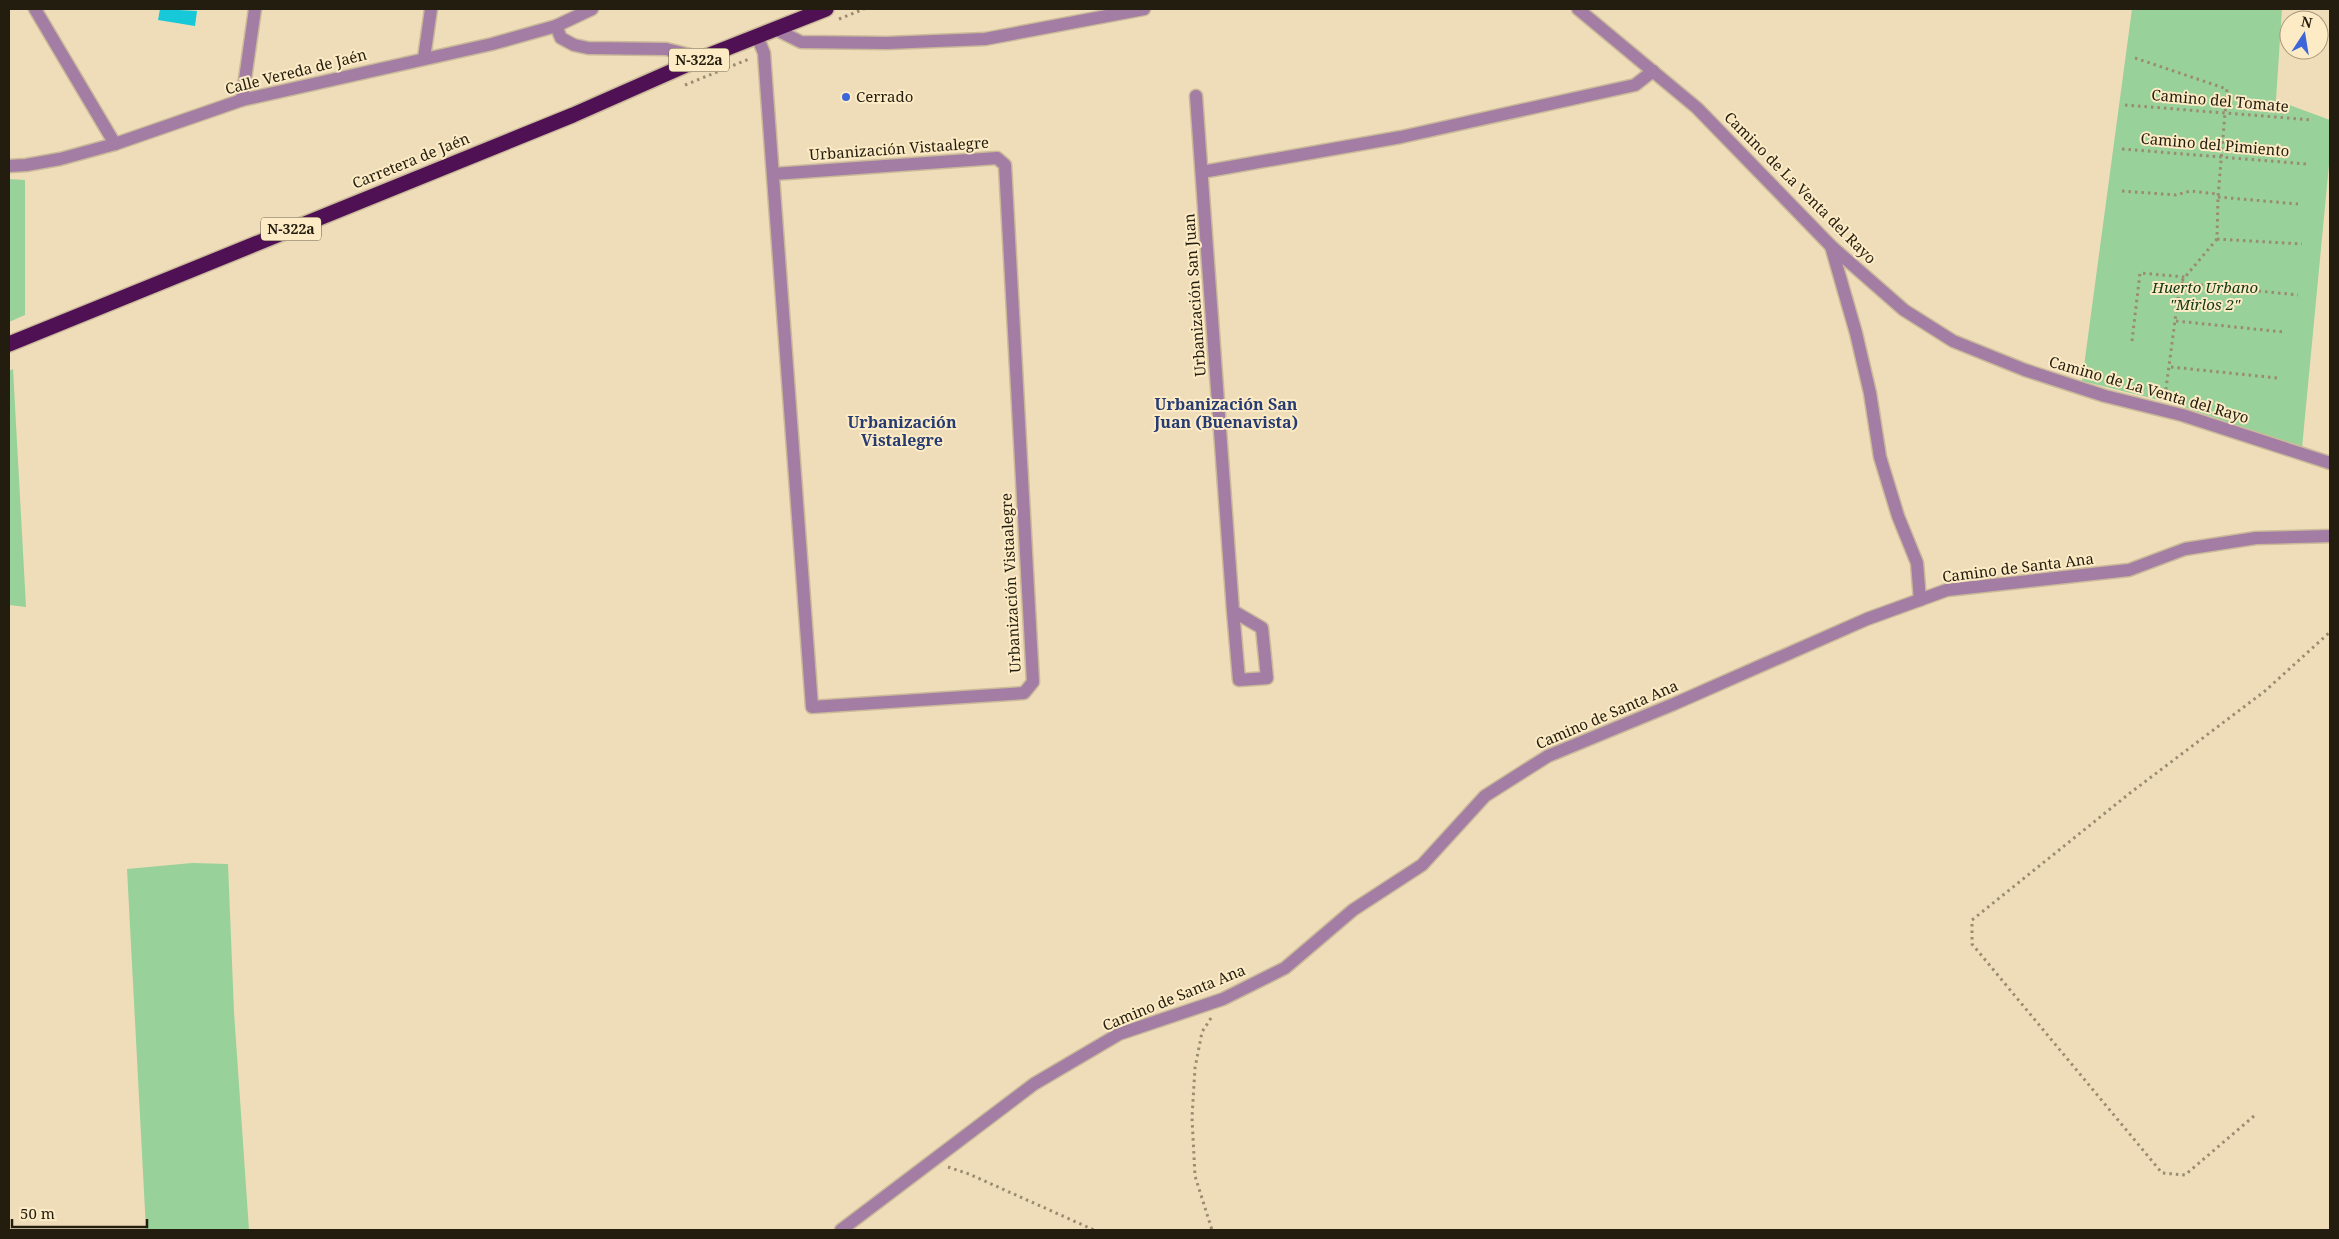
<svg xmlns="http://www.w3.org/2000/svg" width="2339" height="1239" font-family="'Noto Serif',serif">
	<rect width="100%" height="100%" fill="#efddb9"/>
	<g fill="#98d19a">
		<path d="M 2132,9 L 2282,9 L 2276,100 L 2330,120 L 2330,154 L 2302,448 L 2175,404 L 2082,381 Z"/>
		<path d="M 9,179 L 25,180 L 25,315 L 9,322 Z"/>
		<path d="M 13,369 L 26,607 L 9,605 L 9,371 Z"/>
		<path d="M 192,863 L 228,864 L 234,1012 L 249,1230 L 146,1230 L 127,869 Z"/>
	</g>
	<path fill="#16c8d8" d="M 160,9 L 197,11 L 195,26 L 158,20 Z"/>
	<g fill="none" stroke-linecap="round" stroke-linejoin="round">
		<defs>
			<g id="minor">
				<path d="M 35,9 L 115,144"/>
				<path d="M 1578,9 L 1697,108 L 1831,246 L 1904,310 L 1953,341 L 2025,370 L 2105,396 L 2182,415 L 2330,463"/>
				<path d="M 556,26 L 561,38 L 574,45 L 588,48 L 666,49 L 702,58"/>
				<path d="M 775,29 L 801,42 L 887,43 L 985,39 L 1144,9"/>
				<path d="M 757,36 L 764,53 L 767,95 L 812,707 L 1024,693 L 1033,682 L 1005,165 L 997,158 L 773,174"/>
				<path d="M 424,58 L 431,9"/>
				<path d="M 1196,96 L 1233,611 L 1239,680 L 1267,678 L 1262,628 L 1233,611"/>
				<path d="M 242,100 L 255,9"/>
				<path d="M 9,166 L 26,165 L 60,159 L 115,144 L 242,100 L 492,44 L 556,26 L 592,9"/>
				<path d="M 1202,172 L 1401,137 L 1635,85 L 1653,71"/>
				<path d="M 1831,246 L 1856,333 L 1870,393 L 1880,457 L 1898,516 L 1917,563 L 1920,600"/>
				<path d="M 841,1230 L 1034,1084 L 1119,1034 L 1223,999 L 1285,968 L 1353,910 L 1422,865 L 1485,796 L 1548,756 L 1674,704 L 1867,619 L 1947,590 L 2129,570 L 2185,549 L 2256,538 L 2330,536"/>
			</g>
			<path id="highway" d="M 9,344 L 573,115 L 702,58 L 826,9"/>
		</defs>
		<use href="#minor" stroke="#caba9a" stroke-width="15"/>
		<use href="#highway" stroke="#caba9a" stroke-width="18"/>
		<g stroke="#998c71" stroke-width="3" stroke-dasharray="2.5 4" stroke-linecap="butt">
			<path d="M 839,19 L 864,9"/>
			<path d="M 2135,58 L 2227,89 L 2218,197 L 2217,239"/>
			<path d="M 685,85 L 749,59"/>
			<path d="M 2125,105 L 2313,120"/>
			<path d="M 2122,149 L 2307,164"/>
			<path d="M 2122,191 L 2176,195 L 2190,191 L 2218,194"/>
			<path d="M 2218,197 L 2298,204"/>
			<path d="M 2217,239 L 2302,244"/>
			<path d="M 2181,283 L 2298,295"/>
			<path d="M 2176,321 L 2284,332"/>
			<path d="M 2132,341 L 2140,273 L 2185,277"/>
			<path d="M 2171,367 L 2278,378"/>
			<path d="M 2165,396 L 2180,283 L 2217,239"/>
			<path d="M 1211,1018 L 1202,1032 L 1195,1068 L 1192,1118 L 1195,1176 L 1212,1230"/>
			<path d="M 2254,1116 L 2185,1175 L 2162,1173 L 1972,944 L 1972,920 L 2130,793 L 2265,691 L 2330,632"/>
			<path d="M 948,1167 L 969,1174 L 1094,1230"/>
		</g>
		<use href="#minor" stroke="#a37da4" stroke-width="12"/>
		<use href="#highway" stroke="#501054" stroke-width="15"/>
	</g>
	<circle fill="#3d66d8" stroke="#fcebc5" stroke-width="2" cx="846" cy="97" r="5"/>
	<g text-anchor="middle" stroke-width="4" stroke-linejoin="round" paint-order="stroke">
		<g fill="#fcebc5" stroke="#645b46" stroke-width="1">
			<rect x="669" y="48.5" width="60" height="23" rx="4"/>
			<rect x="261" y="217.5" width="60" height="23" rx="4"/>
		</g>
		<g font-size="14" font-weight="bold" fill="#231d0f">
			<text x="699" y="65">N-322a</text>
			<text x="291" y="234">N-322a</text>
		</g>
		<g font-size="15" fill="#231d0f" stroke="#fcebc5">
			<text transform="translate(296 72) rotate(-14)" y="5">Calle Vereda de Jaén</text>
			<text transform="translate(2220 101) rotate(5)" y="5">Camino del Tomate</text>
			<text transform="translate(2215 145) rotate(5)" y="5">Camino del Pimiento</text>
			<text transform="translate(899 149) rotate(-4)" y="5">Urbanización Vistaalegre</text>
			<text transform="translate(411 161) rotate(-22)" y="5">Carretera de Jaén</text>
			<text transform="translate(1800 188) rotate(45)" y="5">Camino de La Venta del Rayo</text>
			<text transform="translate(1195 295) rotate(-94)" y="5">Urbanización San Juan</text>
			<text transform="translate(2149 390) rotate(16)" y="5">Camino de La Venta del Rayo</text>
			<text transform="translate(2018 568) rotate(-7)" y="5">Camino de Santa Ana</text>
			<text transform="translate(1011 583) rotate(-93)" y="5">Urbanización Vistaalegre</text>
			<text transform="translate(1607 715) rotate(-23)" y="5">Camino de Santa Ana</text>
			<text transform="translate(1174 998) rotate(-22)" y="5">Camino de Santa Ana</text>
		</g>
		<g font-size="15" fill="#231d0f" stroke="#fcebc5" text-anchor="start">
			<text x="856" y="102">Cerrado</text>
		</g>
		<g font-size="15" font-style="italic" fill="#113916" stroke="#fcebc5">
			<text x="2205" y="293">Huerto Urbano<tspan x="2205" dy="17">"Mirlos 2"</tspan></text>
		</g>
		<g font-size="16" font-weight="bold" fill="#253b72" stroke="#fcebc5">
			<text x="1226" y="410">Urbanización San<tspan x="1226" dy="18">Juan (Buenavista)</tspan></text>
			<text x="902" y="428">Urbanización<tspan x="902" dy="18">Vistalegre</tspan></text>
		</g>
	</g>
	<rect width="2339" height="1239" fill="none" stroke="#231d0f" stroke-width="20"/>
	<g transform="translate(2304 35) rotate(12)"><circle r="24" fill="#fcebc5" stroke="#a5997c"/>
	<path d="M0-4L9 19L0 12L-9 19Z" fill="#3d66d8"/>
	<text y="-8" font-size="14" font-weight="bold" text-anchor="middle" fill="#231d0f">N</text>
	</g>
	<path d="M12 1219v8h135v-8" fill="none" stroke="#231d0f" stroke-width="2.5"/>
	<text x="20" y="1219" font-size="15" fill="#231d0f" stroke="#fcebc5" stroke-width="4" paint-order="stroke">50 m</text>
</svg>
